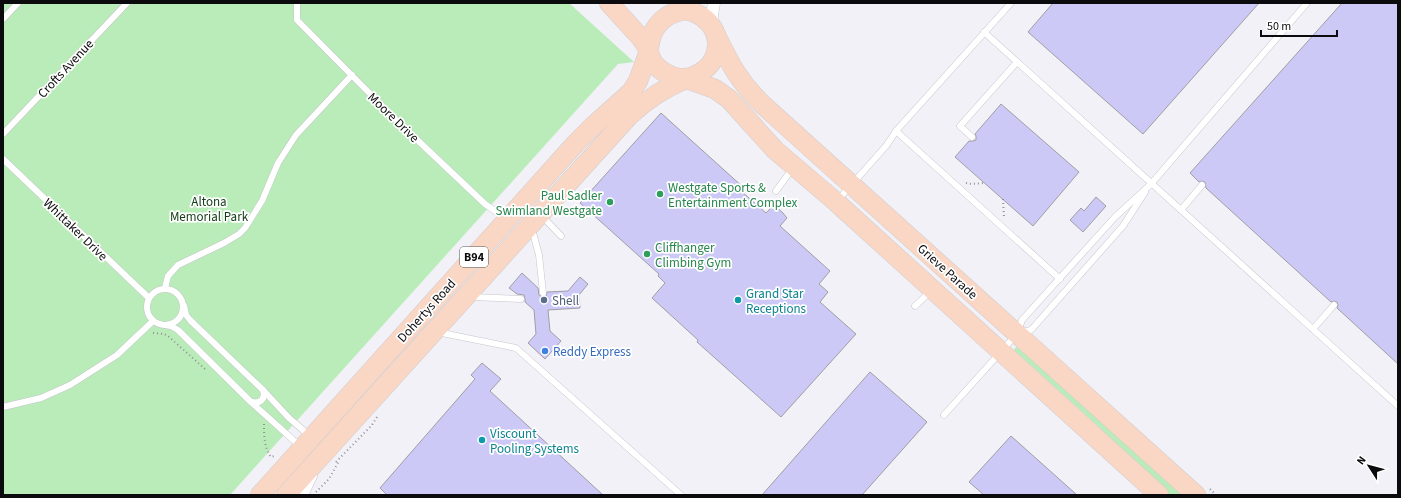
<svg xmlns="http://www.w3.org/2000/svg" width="1401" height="498" font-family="'Source Sans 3',sans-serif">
	<rect width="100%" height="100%" fill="#f2f1f7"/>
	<g fill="#b9ecb8">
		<path d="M 3,3 L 569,3 L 634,62 L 618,64 L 230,495 L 3,495 Z"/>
		<path d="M 1016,347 L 1019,348 L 1186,495 L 1166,495 L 1127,460 L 1099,427 L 1014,350 Z"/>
	</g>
	<g fill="#cdc9f7" stroke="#9f9ea4">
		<path d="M 1053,3 L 1259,3 L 1143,134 L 1028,32 Z"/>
		<path d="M 1342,3 L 1398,3 L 1398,364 L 1337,308 L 1338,305 L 1337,302 L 1334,301 L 1331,302 L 1206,188 L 1205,182 L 1202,181 L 1199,182 L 1190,173 Z"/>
		<path d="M 1001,104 L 1079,172 L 1033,226 L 955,157 L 969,141 L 973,141 L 976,140 L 976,136 L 975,134 Z"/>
		<path d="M 661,113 L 744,188 L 741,191 L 766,213 L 774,205 L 783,213 L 787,218 L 780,226 L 830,271 L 819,284 L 828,292 L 820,302 L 856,334 L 781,417 L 697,342 L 698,340 L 652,298 L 665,283 L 658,276 L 659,274 L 580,203 Z"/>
		<path d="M 1096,197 L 1106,206 L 1083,232 L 1070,220 L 1081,208 L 1084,211 Z"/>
		<path d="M 522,273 L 538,288 L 539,295 L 543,297 L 546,296 L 547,292 L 568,291 L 580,277 L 588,284 L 579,295 L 580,308 L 548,310 L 550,331 L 561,341 L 545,359 L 528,343 L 536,334 L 534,310 L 525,302 L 525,299 L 524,295 L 517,294 L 509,288 Z"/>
		<path d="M 482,363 L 501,379 L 490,391 L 603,495 L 387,495 L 380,488 L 475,379 L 471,375 Z"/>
		<path d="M 870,372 L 927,422 L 862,495 L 762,495 Z"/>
		<path d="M 1011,436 L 1077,495 L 984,495 L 969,482 Z"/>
	</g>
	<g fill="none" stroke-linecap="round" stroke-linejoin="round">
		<defs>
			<g id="lane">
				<path d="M 297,3 L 297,20 L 393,117 L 485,204 L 495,211 L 506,216"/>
				<path d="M 3,19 L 18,3"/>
				<path d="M 984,32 L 1398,406"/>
				<path d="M 896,131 L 1060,279"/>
				<path d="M 3,134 L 127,3"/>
				<path d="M 972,137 L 960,126 L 1017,62"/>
				<path d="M 3,159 L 149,298"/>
				<path d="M 776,191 L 793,168"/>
				<path d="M 838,200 L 886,146 L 896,131 L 1011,3"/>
				<path d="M 1181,210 L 1202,185"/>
				<path d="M 542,216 L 561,236"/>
				<path d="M 532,229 L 539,255 L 543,293"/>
				<path d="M 165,288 L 168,276 L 178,265 L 224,243 L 239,234 L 245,228 L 262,201 L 278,163 L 296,135 L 352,75"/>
				<circle cx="165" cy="307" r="18"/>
				<path d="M 471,297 L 521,299"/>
				<path d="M 184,306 L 186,315 L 190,320 L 263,390 L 289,418 L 310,436"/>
				<path d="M 915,306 L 931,291"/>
				<path d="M 165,325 L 171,326 L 178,330 L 251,402 L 301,447"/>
				<path d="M 1313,329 L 1334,305"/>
				<path d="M 437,332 L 516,348 L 681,495"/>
				<path d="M 1020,333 L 1031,330 L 1123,226 L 1145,192"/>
				<path d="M 252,402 C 260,404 266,399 263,390"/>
				<path d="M 3,407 L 41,398 L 70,385 L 117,355 L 153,321"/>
				<path d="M 944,415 L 1017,334 L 1022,320 L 1115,217 L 1151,184 L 1307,3"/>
			</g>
			<g id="street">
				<path d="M 714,3 L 712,15 L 714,29"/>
				<path d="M 302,495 L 311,476"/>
			</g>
			<g id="primary">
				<path d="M 609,3 L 641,38 L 649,50"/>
				<path d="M 687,10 C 709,16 724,35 714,58 C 710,67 703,72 694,76 C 677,83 651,70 649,51 C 649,47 650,42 651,38 C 656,21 669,12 687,10 Z"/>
				<path d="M 716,35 C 730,64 740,83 763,105 L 1196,495"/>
				<path d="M 687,79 L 715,89 L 729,99 L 775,150 L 836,202 L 1159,495"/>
				<path d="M 260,495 L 576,143 L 592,127 L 631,92 L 638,81 L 649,51"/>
				<path d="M 286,495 L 629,116 C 646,100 664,88 686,79"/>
			</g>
		</defs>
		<use href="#lane" stroke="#c7c6cc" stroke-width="7"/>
		<use href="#street" stroke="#c7c6cc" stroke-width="13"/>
		<use href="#primary" stroke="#cececf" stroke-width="20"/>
		<g stroke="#939296" stroke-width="2" stroke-dasharray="1 3" stroke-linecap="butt">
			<path d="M 966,183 L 971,184 L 984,183"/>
			<path d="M 1003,199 L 1004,217"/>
			<path d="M 153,333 L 164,334 L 168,336 L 205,369"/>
			<path d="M 264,424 C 264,436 264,447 271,457 L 275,456"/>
			<path d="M 336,462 L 372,425 L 377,417"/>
			<path d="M 1210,489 L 1216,495"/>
			<path d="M 316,492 L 329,479 L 339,461"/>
		</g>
		<use href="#lane" stroke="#fff" stroke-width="6"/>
		<use href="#street" stroke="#fff" stroke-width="12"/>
		<use href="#primary" stroke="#fad6c5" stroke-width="19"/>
	</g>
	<g fill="#2e9e5b" stroke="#fff" stroke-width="1.5">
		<circle cx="660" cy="194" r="4"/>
		<circle cx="610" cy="202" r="4"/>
		<circle cx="647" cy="254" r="4"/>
	</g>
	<circle fill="#5c6f8a" stroke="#fff" stroke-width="1.5" cx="544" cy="300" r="4"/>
	<g fill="#0f9aa8" stroke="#fff" stroke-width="1.5">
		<circle cx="738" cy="300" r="4"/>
		<circle cx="482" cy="440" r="4"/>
	</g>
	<circle fill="#3f7fe0" stroke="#fff" stroke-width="1.5" cx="545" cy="351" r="4"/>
	<g text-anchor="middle" stroke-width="3.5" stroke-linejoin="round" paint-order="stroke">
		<rect fill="#fff" stroke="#545456" stroke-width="1" x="460" y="247" width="28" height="20" rx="3"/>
		<g font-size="12" font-weight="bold" fill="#0b0b0d">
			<text x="474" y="261">B94</text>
		</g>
		<g font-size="13" fill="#0b0b0d" stroke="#fff">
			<text transform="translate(65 68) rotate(-47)" y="5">Crofts Avenue</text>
			<text transform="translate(394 117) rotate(44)" y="5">Moore Drive</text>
			<text transform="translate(76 229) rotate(44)" y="5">Whittaker Drive</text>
			<text transform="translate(948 271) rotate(42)" y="5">Grieve Parade</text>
			<text transform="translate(426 310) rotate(-48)" y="5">Dohertys Road</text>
		</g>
		<g font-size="13" fill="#27864d" stroke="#fff" text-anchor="start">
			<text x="668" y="192">Westgate Sports &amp;<tspan x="668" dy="15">Entertainment Complex</tspan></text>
			<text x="602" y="200" text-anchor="end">Paul Sadler<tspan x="602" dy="15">Swimland Westgate</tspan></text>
			<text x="655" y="252">Cliffhanger<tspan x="655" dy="15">Climbing Gym</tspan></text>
		</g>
		<g font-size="13" fill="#123c15" stroke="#fff">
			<text x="209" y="206">Altona<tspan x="209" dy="15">Memorial Park</tspan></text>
		</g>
		<g font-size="13" fill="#0d838f" stroke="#fff" text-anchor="start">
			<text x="746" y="298">Grand Star<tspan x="746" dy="15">Receptions</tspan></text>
			<text x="490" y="438">Viscount<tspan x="490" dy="15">Pooling Systems</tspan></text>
		</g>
		<g font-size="13" fill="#4e5e75" stroke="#fff" text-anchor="start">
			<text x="552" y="305">Shell</text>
		</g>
		<g font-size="13" fill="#366cbe" stroke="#fff" text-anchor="start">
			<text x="553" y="356">Reddy Express</text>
		</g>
	</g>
	<rect width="1401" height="498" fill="none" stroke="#0b0b0d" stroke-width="8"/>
	<g transform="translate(1369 466) rotate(306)" stroke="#ffffff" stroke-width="3" paint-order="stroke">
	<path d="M0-3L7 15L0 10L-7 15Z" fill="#0b0b0d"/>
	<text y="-6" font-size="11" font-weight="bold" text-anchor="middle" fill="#0b0b0d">N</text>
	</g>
	<path d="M1261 30v6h76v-6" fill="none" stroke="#0b0b0d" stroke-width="2"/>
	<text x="1267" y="30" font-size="12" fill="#0b0b0d" stroke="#ffffff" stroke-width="3" paint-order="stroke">50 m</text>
</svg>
